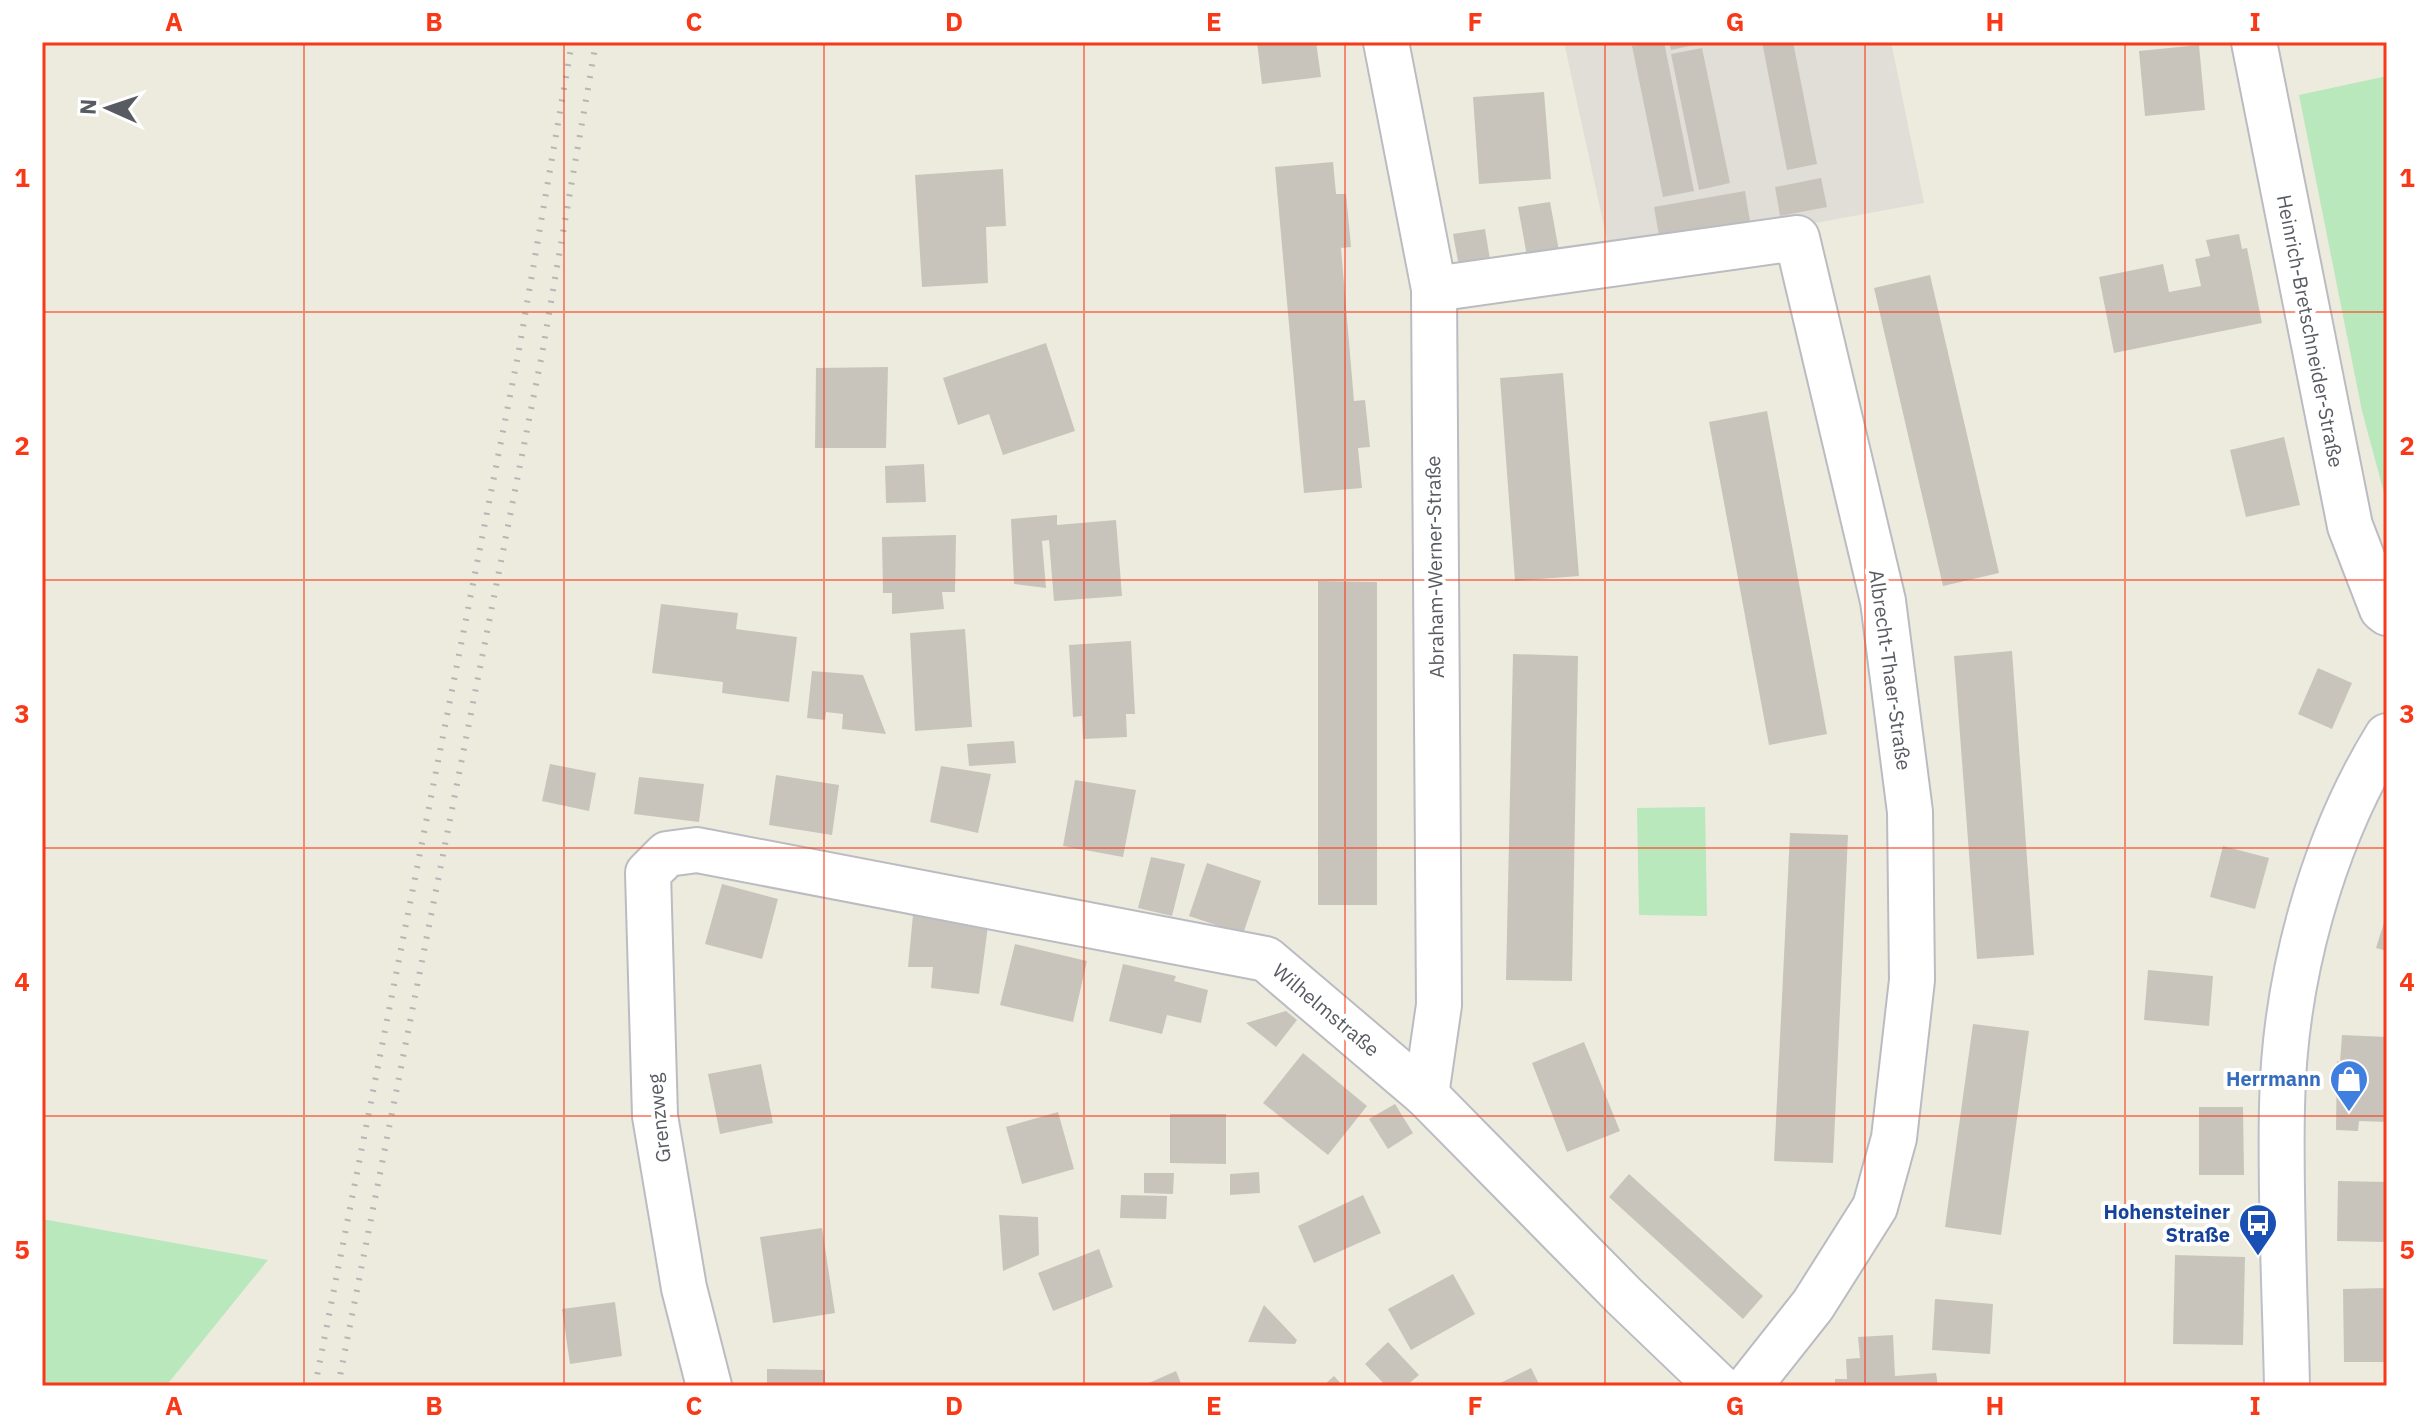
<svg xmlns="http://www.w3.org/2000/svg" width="2429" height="1428" font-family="'IBM Plex Sans',sans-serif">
	<rect width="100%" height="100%" fill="#edebde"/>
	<path fill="#e0ded6" d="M 1564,42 L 1891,42 L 1924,203 L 1650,253 L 1607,240 Z"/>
	<g fill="#b8e8bb">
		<path d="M 2387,76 L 2387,504 L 2362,411 L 2299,95 Z"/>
		<path d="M 1705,807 L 1707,916 L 1639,915 L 1637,808 Z"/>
		<path d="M 42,1219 L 268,1260 L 166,1386 L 42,1386 Z"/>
	</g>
	<g fill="#c8c4bc">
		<path d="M 1257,42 L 1316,42 L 1321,77 L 1262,84 Z"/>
		<path d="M 1664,42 L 1694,191 L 1663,197 L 1632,46 Z"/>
		<path d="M 1669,42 L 1703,42 L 1703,43 L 1671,50 Z"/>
		<path d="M 1762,42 L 1793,42 L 1817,164 L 1787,170 Z"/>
		<path d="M 2199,45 L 2205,110 L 2145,116 L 2139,51 Z"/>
		<path d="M 1702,48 L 1730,183 L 1699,190 L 1671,54 Z"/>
		<path d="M 1544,92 L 1551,179 L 1479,184 L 1473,97 Z"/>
		<path d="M 1333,162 L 1336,194 L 1346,194 L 1351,247 L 1341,248 L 1354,401 L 1365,400 L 1370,447 L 1358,448 L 1362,488 L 1304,493 L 1275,167 Z"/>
		<path d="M 1003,169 L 1006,226 L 986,227 L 988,283 L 922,287 L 915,175 Z"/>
		<path d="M 1821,178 L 1827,207 L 1780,216 L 1775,187 Z"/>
		<path d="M 1745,191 L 1750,221 L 1659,236 L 1654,207 Z"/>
		<path d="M 1550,202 L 1559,251 L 1527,256 L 1518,207 Z"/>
		<path d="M 1485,229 L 1493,278 L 1462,283 L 1453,234 Z"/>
		<path d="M 2239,234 L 2242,249 L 2247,248 L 2262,323 L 2114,353 L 2099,277 L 2163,264 L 2169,292 L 2201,286 L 2195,259 L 2210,256 L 2206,240 Z"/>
		<path d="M 1930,275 L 1999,573 L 1943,586 L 1874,288 Z"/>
		<path d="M 1046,343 L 1075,431 L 1003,455 L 989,414 L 958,425 L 943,378 Z"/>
		<path d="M 888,367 L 886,448 L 815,448 L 816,368 Z"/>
		<path d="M 1563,373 L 1579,576 L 1515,581 L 1500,378 Z"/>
		<path d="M 1767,411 L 1827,734 L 1769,745 L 1709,422 Z"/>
		<path d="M 2284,437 L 2300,505 L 2246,517 L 2230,450 Z"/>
		<path d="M 924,464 L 926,502 L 886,503 L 885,466 Z"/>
		<path d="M 1057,515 L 1057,525 L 1116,520 L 1122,596 L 1054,601 L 1049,540 L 1042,541 L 1046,588 L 1014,584 L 1011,519 Z"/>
		<path d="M 956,535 L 955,592 L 942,592 L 944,609 L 892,614 L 892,593 L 883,593 L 882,537 Z"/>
		<path d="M 1318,581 L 1377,582 L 1377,905 L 1318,905 Z"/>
		<path d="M 661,604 L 738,613 L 736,629 L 797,637 L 789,702 L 722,693 L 723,682 L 652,673 Z"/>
		<path d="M 965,629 L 972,727 L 915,731 L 910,633 Z"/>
		<path d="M 1131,641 L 1135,714 L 1126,714 L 1127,737 L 1083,739 L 1082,716 L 1073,717 L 1069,645 Z"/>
		<path d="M 2012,651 L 2034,955 L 1977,959 L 1954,656 Z"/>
		<path d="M 1513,654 L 1578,656 L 1572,981 L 1506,980 Z"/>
		<path d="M 2318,668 L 2352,683 L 2332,729 L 2298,714 Z"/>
		<path d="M 812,671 L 863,675 L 886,734 L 842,729 L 843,714 L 826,712 L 825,720 L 807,718 Z"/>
		<path d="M 1014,741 L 1016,763 L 969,766 L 967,744 Z"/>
		<path d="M 550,764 L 596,773 L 589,811 L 542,801 Z"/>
		<path d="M 941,766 L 991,774 L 978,833 L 930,822 Z"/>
		<path d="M 776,775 L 839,785 L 832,835 L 769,825 Z"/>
		<path d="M 639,777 L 704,784 L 699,822 L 634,814 Z"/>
		<path d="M 1075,780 L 1136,790 L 1123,857 L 1063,846 Z"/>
		<path d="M 1790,833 L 1848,835 L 1833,1163 L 1774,1161 Z"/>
		<path d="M 2223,846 L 2269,858 L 2255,909 L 2210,897 Z"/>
		<path d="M 1151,857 L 1185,864 L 1172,916 L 1138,908 Z"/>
		<path d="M 1207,863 L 1261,881 L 1243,934 L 1189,916 Z"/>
		<path d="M 722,884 L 778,899 L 762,959 L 705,944 Z"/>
		<path d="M 2387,913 L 2387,951 L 2376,948 Z"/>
		<path d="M 913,915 L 988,926 L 979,994 L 931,988 L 933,967 L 908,967 Z"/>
		<path d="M 1015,944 L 1087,961 L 1073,1022 L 1000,1005 Z"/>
		<path d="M 1123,964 L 1176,976 L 1174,981 L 1208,990 L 1201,1023 L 1167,1015 L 1162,1034 L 1109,1021 Z"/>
		<path d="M 2148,970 L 2213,976 L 2209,1026 L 2144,1020 Z"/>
		<path d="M 1286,1011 L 1297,1020 L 1276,1047 L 1246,1023 Z"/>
		<path d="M 1973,1024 L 2029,1031 L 2001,1235 L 1945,1227 Z"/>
		<path d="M 2342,1035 L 2387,1037 L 2387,1122 L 2359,1121 L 2358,1131 L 2336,1130 L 2337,1061 L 2340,1062 Z"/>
		<path d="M 1584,1042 L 1620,1131 L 1567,1152 L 1532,1063 Z"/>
		<path d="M 1303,1053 L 1367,1106 L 1328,1155 L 1263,1103 Z"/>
		<path d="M 761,1064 L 773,1123 L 720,1134 L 708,1074 Z"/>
		<path d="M 1395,1104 L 1413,1133 L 1388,1149 L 1369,1119 Z"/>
		<path d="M 2199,1107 L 2243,1107 L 2244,1175 L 2199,1175 Z"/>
		<path d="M 1058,1112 L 1074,1169 L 1022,1184 L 1006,1127 Z"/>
		<path d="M 1170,1114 L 1226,1114 L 1226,1164 L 1170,1163 Z"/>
		<path d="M 1259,1172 L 1260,1193 L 1230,1195 L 1230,1174 Z"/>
		<path d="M 1144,1173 L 1174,1173 L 1173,1194 L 1144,1193 Z"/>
		<path d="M 1629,1174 L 1763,1296 L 1743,1319 L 1609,1197 Z"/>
		<path d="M 2338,1181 L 2387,1182 L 2387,1242 L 2337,1241 Z"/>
		<path d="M 1121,1195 L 1167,1196 L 1166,1219 L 1120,1218 Z"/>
		<path d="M 1363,1195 L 1381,1233 L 1314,1263 L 1298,1226 Z"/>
		<path d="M 999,1215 L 1038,1217 L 1039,1255 L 1003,1271 Z"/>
		<path d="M 822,1228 L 835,1313 L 773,1323 L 760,1237 Z"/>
		<path d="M 1099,1249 L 1113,1287 L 1053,1311 L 1038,1273 Z"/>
		<path d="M 2175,1255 L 2245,1257 L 2243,1345 L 2173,1344 Z"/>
		<path d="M 1453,1274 L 1475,1314 L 1411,1350 L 1388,1309 Z"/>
		<path d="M 2387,1288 L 2387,1362 L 2344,1362 L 2343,1289 Z"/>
		<path d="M 1935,1299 L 1993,1304 L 1990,1354 L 1932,1350 Z"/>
		<path d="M 615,1302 L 622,1356 L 570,1364 L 562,1309 Z"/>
		<path d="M 1264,1305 L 1297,1340 L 1295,1344 L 1248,1342 Z"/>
		<path d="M 1893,1335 L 1895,1376 L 1936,1373 L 1938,1386 L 1835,1386 L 1835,1379 L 1847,1379 L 1846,1359 L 1860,1358 L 1858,1337 Z"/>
		<path d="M 1388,1342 L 1419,1375 L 1406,1386 L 1386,1386 L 1365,1364 Z"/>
		<path d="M 1531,1368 L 1540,1386 L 1494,1386 Z"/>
		<path d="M 767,1369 L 825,1370 L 825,1386 L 767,1386 Z"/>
		<path d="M 1176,1371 L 1182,1386 L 1142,1386 Z"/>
		<path d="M 1334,1376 L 1343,1386 L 1323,1386 Z"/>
	</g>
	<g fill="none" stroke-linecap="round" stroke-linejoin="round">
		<defs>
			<g id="minor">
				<path d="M 1386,42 L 1434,289 L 1439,1005 L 1426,1095"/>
				<path d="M 2254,42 L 2350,526 L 2382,609 L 2387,613"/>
				<path d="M 1434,289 L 1797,238 L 1883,601 L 1910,812 L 1912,980 L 1894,1138 L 1875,1207 L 1813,1305 L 1749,1386"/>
				<path d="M 709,1386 L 684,1288 L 655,1116 L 648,873 L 667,854 L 697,850 L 1266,959 L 1426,1095 L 1624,1296 L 1718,1386"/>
			</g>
			<path id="secondary" d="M 2287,1386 C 2285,1293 2280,1200 2282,1107 C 2284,981 2321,843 2387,736"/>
		</defs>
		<use href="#minor" stroke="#babcc2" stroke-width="48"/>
		<use href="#secondary" stroke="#bcbfc7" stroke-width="48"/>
		<use href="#minor" stroke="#fff" stroke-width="44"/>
		<use href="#secondary" stroke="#fff" stroke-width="44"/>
		<g stroke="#b5b6b6" stroke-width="6" stroke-dasharray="2 10" stroke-linecap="butt">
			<path d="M 315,1386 L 519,350 L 572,42"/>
			<path d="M 338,1386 L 542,354 L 596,42"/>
		</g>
	</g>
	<path fill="none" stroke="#f93818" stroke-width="2" stroke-opacity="0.55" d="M 304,42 L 304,1386M 564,42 L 564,1386M 824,42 L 824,1386M 1084,42 L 1084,1386M 1345,42 L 1345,1386M 1605,42 L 1605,1386M 1865,42 L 1865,1386M 2125,42 L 2125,1386M 42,312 L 2387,312M 42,580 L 2387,580M 42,848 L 2387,848M 42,1116 L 2387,1116"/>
	<defs>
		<symbol id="shop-pin" viewBox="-11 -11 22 30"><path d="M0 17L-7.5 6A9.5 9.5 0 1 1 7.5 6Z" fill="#3f7fe0" stroke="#fff"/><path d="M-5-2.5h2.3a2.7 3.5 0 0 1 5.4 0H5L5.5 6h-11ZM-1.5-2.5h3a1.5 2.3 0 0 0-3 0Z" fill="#fff"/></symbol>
		<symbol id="bus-pin" viewBox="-11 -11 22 30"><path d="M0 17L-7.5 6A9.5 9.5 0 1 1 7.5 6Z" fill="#1a4fb4" stroke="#fff"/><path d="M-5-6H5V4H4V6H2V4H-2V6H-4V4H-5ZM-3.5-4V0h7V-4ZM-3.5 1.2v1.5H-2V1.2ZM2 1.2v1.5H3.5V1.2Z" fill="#fff"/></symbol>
	</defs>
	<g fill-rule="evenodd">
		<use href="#shop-pin" x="2327" y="1057" width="44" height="60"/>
		<use href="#bus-pin" x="2236" y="1201" width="44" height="60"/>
	</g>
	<g text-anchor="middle" stroke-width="8" stroke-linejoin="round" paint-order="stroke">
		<g font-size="20" fill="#585b62" stroke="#fff">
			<text transform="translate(2310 331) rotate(79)" y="7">Heinrich-Bretschneider-Straße</text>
			<text transform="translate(1435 567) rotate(-91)" y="7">Abraham-Werner-Straße</text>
			<text transform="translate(1890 670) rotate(82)" y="7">Albrecht-Thaer-Straße</text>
			<text transform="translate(1326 1010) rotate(40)" y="7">Wilhelmstraße</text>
			<text transform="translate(659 1118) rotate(-96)" y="7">Grenzweg</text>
		</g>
		<g font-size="20" font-weight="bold" fill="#366cbe" stroke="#fff" text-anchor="end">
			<text x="2321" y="1086">Herrmann</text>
		</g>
		<g font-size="20" font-weight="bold" fill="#164399" stroke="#fff" text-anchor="end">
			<text x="2230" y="1219">Hohensteiner<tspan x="2230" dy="23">Straße</tspan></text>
		</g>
	</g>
	<rect width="2429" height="1428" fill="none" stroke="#ffffff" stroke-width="88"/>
	<g transform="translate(108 108) rotate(273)" stroke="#ffffff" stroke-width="6" paint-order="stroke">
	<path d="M0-6L14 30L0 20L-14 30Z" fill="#585b62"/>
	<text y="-12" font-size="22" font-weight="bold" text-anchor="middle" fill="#585b62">N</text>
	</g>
	<rect x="44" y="44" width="2341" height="1340" fill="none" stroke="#f93818" stroke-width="3"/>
	<g font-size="26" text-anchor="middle" font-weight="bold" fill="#f93818">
		<text x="174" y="31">A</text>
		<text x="434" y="31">B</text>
		<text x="694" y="31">C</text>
		<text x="954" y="31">D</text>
		<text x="1214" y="31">E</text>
		<text x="1475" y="31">F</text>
		<text x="1735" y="31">G</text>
		<text x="1995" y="31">H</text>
		<text x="2255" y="31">I</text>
		<text x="22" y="187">1</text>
		<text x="2407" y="187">1</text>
		<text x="22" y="455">2</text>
		<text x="2407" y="455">2</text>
		<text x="22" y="723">3</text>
		<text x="2407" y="723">3</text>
		<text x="22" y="991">4</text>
		<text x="2407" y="991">4</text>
		<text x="22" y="1259">5</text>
		<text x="2407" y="1259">5</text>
		<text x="174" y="1415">A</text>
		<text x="434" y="1415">B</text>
		<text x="694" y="1415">C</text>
		<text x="954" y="1415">D</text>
		<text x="1214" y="1415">E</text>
		<text x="1475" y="1415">F</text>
		<text x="1735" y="1415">G</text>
		<text x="1995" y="1415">H</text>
		<text x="2255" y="1415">I</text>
	</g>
</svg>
